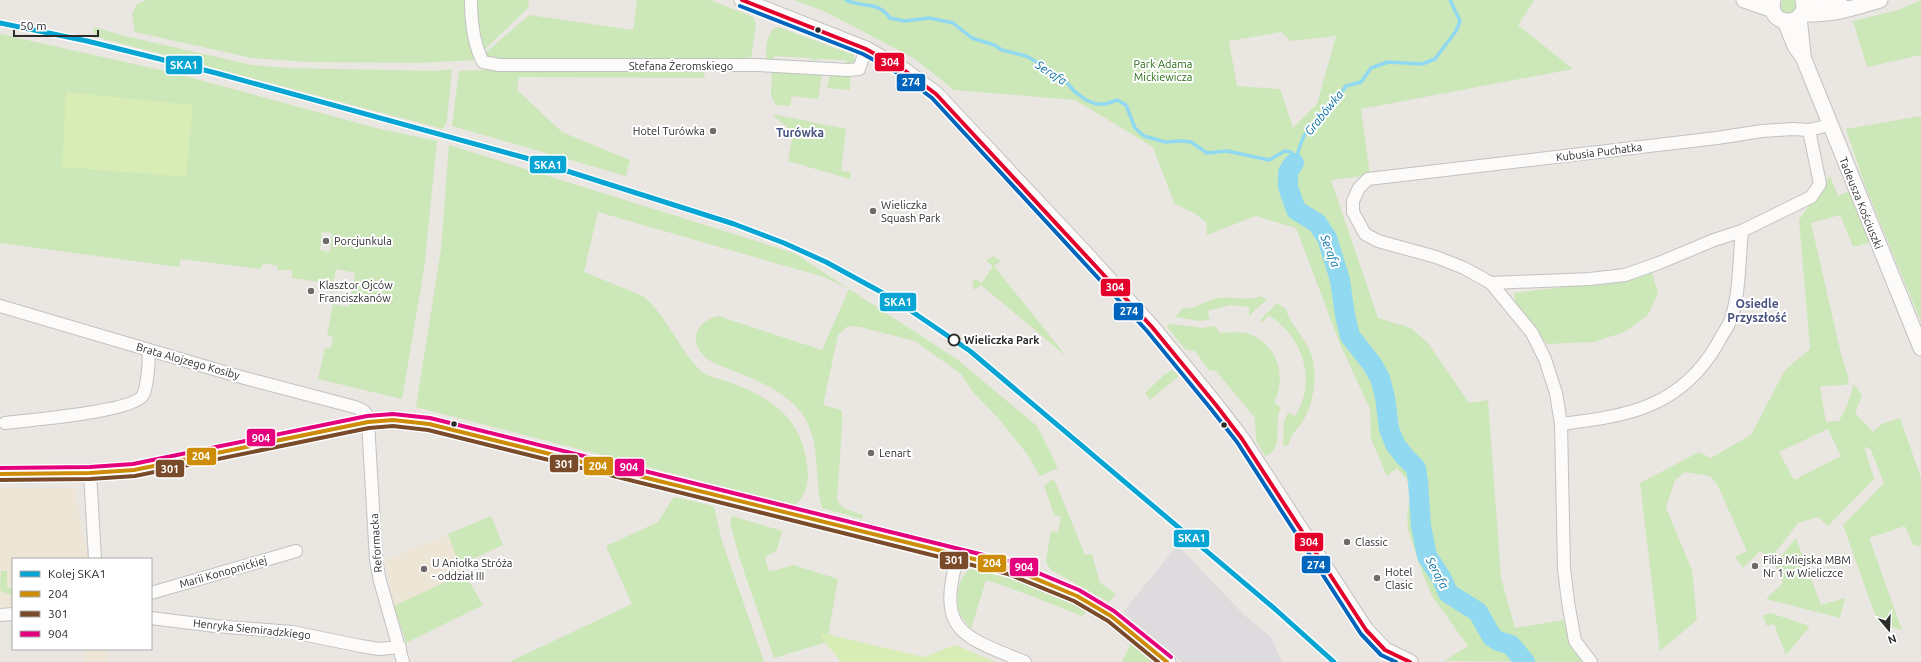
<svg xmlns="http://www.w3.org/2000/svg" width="1921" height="662" font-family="Ubuntu,sans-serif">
	<rect width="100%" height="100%" fill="#eae6e1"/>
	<path fill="#dddbdd" d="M 1177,546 L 1189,557 L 1243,614 L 1271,637 L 1282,662 L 1182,662 L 1123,612 Z"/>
	<g fill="#ede5d5">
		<path d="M 0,488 L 75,488 L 84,543 L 86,544 L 87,559 L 13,559 L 13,608 L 0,609 Z"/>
		<path d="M 448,534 L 464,573 L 394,606 L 385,560 Z"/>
		<path d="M 84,649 L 107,649 L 108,662 L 85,662 Z"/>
	</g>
	<g fill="#cce7b8" fill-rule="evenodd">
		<path d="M 146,0 L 466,0 L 477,60 L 417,63 L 309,62 L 252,58 L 135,32 L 132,14 L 136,5 Z"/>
		<path d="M 474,0 L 529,0 L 528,8 L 483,51 Z"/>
		<path d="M 637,0 L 711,0 L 753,17 L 756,24 L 750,63 L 491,60 L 484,54 L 529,15 L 633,30 Z"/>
		<path d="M 794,0 L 1534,0 L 1518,25 L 1573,69 L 1361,109 L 1370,175 L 1331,180 L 1378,318 L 1411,328 L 1428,343 L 1469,403 L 1488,400 L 1501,578 L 1515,628 L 1563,620 L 1575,653 L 1583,662 L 1444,661 L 1468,646 L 1432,596 L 1419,564 L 1408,529 L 1407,516 L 1411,494 L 1406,478 L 1397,468 L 1387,476 L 1371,439 L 1370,409 L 1340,344 L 1296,228 L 1256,216 L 1207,235 L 1206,222 L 1194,213 L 1174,203 L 1153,147 L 1075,100 L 954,90 L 915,59 L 826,12 ZM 1281,32 L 1291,41 L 1336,36 L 1317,104 L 1293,128 L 1280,89 L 1237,86 L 1229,41 Z"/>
		<path d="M 1782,0 L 1796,0 L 1799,6 L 1789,17 L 1780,10 Z"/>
		<path d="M 1921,0 L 1921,55 L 1867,67 L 1853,21 L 1898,10 Z"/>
		<path d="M 94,27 L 125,36 L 252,65 L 288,68 L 436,71 L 452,69 L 447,120 L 443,129 L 97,37 L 93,30 Z"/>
		<path d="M 778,27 L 854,55 L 854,63 L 846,67 L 846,60 L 817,59 L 816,60 L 811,60 L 811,58 L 774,56 L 774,63 L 768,61 C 764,53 767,28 778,27 Z"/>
		<path d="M 0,34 L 174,73 L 376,128 L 437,141 L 424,270 L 402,399 L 318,379 L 325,348 L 331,348 L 333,337 L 327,335 L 333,304 L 349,307 L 355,273 L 336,269 L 333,284 L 292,278 L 292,270 L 277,270 L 278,266 L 263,263 L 261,269 L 181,259 L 179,267 L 0,243 ZM 322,232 L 332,233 L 330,251 L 328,252 L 320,250 Z"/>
		<path d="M 519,69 L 705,70 L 704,78 L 519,77 L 517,90 L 562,132 L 630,160 L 626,176 L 452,126 L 459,71 Z"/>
		<path d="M 772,70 L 822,73 L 818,99 L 792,96 L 790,106 L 776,105 L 771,96 Z"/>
		<path d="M 830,74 L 850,76 L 850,90 L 827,88 Z"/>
		<path d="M 772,114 L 846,129 L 841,171 L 851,172 L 850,179 L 788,161 L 793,133 Z"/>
		<path d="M 1921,116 L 1921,322 L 1866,188 L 1846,129 Z"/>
		<path d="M 449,145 L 794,253 L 958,360 L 1037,426 L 1058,468 L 1040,476 L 1027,454 L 998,418 L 972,391 L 961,374 L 915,341 L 860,327 L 848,326 L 838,335 L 823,405 L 842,410 L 842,428 L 837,499 C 841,510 852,511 863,515 L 862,519 L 822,508 C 814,478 821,446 805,418 C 790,393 758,381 732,370 C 723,367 712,363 705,357 C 688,341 696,321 718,316 L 822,350 L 849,289 L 824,277 L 598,212 L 584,272 L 643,296 C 667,316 678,348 700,370 C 707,377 722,379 731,383 C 772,398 801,418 807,464 C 809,480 808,494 795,505 L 416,407 L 441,249 Z"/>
		<path d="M 1830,176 L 1838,196 L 1849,191 L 1871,242 L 1853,247 L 1840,215 L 1811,223 L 1841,354 L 1849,379 L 1846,385 L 1820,386 L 1826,422 L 1839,421 L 1847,406 L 1854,384 L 1862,396 L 1855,413 L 1873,432 L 1882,424 L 1900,418 L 1921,478 L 1921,546 L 1913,545 L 1905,526 L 1869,538 L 1902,630 L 1878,623 L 1843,525 L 1884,483 L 1871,450 L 1864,446 L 1874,479 L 1828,526 L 1818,517 L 1798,523 L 1771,558 L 1760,551 L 1743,568 L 1735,557 L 1747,551 L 1717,484 L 1710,476 L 1685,472 L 1675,480 L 1666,508 L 1692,570 L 1697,620 L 1660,651 L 1640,483 L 1699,452 L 1711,458 L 1751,435 L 1785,370 L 1810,349 L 1799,220 ZM 1828,429 L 1841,456 L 1794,480 L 1779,452 Z"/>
		<path d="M 993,256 L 1001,261 L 994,266 L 1067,357 L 981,285 L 975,290 L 972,285 L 974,279 L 982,283 L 993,266 L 986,261 Z"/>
		<path d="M 1651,270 L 1658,293 L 1648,315 L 1624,332 L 1594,342 L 1547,344 L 1515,302 L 1514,293 L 1616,281 Z"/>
		<path d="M 1260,296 L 1267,299 L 1249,316 L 1249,307 L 1230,305 L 1207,311 L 1210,319 L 1200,321 L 1175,317 L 1183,308 C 1194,310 1207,300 1219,298 C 1232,296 1249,302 1260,296 Z"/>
		<path d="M 1277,303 L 1286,309 C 1288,323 1309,340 1313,360 C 1317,382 1313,404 1302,423 C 1296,431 1290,434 1289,444 L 1285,446 L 1283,445 L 1284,422 L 1288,412 L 1295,416 C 1318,380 1302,335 1268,315 L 1263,322 L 1260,320 Z"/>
		<path d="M 1171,324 L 1203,328 L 1216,326 L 1219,333 C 1228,333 1241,331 1249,334 C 1278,344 1287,378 1274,403 L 1281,407 C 1273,422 1285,450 1265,456 L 1256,440 L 1255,418 L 1216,371 L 1209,370 L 1195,351 L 1186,350 L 1166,326 Z"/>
		<path d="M 1172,370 L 1179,376 L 1150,400 L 1145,393 L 1164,375 Z"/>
		<path d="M 1054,479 L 1085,555 L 1092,554 L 1100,583 L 1116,594 L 1109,602 L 1051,570 L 1046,562 L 1051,531 L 1058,532 L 1061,517 L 1054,515 L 1044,485 Z"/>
		<path d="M 674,497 L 714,506 L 721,538 L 764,662 L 509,662 L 632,604 L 606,546 L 658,522 Z"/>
		<path d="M 491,516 L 503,545 L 459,565 L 448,534 Z"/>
		<path d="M 732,516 L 782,531 L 777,550 L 765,557 L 769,572 L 793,565 L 838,579 L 827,642 L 774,658 L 740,560 L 730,522 Z"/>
		<path d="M 1796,538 L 1821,605 L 1845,598 L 1840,618 L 1766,599 L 1783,583 L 1775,564 Z"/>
		<path d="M 971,568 C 1012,578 1051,590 1087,612 L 1082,616 C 1050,604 1019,590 986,580 L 971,629 C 968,624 961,617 959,611 C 955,595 958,578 971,568 Z"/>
		<path d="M 1,571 L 7,571 L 7,588 L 13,588 L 13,595 L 0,591 Z"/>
		<path d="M 464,573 L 483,605 L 406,643 L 394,606 Z"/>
		<path d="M 1770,613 L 1810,626 L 1786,655 L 1774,624 L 1767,626 L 1763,616 Z"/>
		<path d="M 1131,643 L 1152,662 L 1122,662 Z"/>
	</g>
	<g fill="#d8ecb5">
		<path d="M 66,92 L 193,105 L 186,177 L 62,167 Z"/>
		<path d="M 821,633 L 924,657 L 955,645 L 995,662 L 841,662 L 821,637 Z"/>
	</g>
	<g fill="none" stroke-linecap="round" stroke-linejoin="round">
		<g stroke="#90d9f0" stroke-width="3.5">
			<path d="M 846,0 C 865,9 877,0 890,18 L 904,21 L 930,18 L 953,23 L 972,38 L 994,45 L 1002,50 L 1026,56 L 1035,61 L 1063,78 L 1074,91 L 1086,100 L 1096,104 L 1106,104 L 1117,100 L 1126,105 L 1135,128 L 1144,136 L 1165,142 L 1182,141 L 1191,142 L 1207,153 L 1227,151 L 1269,160 L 1285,151 L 1291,152 L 1294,157 L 1294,163"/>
			<path d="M 1295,160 C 1299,151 1301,139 1307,131 C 1319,115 1335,103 1346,86 L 1361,82 L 1371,68 L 1388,62 L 1422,64 L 1435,59 L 1456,31 L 1460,21 L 1450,0"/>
		</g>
		<path stroke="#90d9f0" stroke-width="20" d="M 1294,163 L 1288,172 L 1288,187 L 1296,210 L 1317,223 L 1327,238 L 1340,280 L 1345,315 L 1350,336 L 1372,364 L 1380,378 L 1385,397 L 1389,429 L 1395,444 L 1404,456 L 1416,468 L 1418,481 L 1421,526 L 1427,556 L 1442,579 L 1448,593 L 1478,612 L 1492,637 L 1498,641 L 1511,645 L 1525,662"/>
		<defs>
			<g id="minor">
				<path d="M 471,0 C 471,21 473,43 483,62 L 499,65 L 758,65 L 848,70 L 859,69 L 866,49"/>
				<path d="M 1491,283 L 1590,279 L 1625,275 L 1659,263 L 1714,240 L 1742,231 L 1811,197 L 1820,184 L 1809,130"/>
				<path d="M 0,306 L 241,377 L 355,407 C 363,410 368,412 368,422 L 376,560 L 380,581 L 403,662"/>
				<path d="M 5,423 C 27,420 134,412 143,395 C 147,388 150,358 148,350"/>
				<path d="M 1561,424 C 1629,416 1681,407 1718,343 C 1722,334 1730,325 1732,316 C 1740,289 1739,259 1742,231"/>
				<path d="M 90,473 L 95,559"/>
				<path d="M 958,555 C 936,632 962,636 1025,662"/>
				<path d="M 151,593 L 296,551"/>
				<path d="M 0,615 L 13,614"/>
				<path d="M 151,618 L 215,626 L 292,632 L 361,646 L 379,649 L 400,647"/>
				<path d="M 1591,662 L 1575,641 L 1568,602 L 1564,568 L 1561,424 L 1556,393 L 1545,359 L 1532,333 L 1491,283 L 1464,268 L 1436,257 L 1378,241 L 1365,234 L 1353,212 L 1353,201 L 1359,188 L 1368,179 L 1717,138 L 1762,131 L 1793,129 L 1809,130 L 1830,125"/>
			</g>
			<g id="tertiary">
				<path d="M 742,0 L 866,49 L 904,70 L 936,94 L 1085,253 L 1152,327 L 1216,405 L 1242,439 L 1366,630 L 1385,650 L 1410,662"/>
				<path d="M 1744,0 L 1773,10"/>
				<path d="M 1773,0 C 1765,28 1811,28 1803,0"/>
				<path d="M 1809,0 L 1843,7"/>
				<path d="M 1801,14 C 1834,15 1850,9 1880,0"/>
				<path d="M 1799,17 L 1803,54"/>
				<path d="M 1785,21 L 1795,46 L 1803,57 L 1921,348"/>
			</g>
			<path id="secondary" d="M 0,474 L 90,473 L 134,470 L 368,422 L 393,420 L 429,424 L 1010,568 L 1077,596 L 1111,616 L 1167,662"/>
		</defs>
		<use href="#minor" stroke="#c3c2c2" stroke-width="14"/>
		<use href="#tertiary" stroke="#c3c2c2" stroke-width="17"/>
		<use href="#secondary" stroke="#c3c2c2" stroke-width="19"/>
		<use href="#minor" stroke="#fcfbfa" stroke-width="12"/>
		<use href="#tertiary" stroke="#fcfbfa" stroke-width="15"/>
		<use href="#secondary" stroke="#fcfbfa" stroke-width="17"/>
		<defs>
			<path id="bus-1" d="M 0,474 L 90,473 L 134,470 L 368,422 L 393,420 L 429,424 L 1010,568 L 1077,596 L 1111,616 L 1167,662"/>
			<path id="bus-2" d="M 0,480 L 90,479 L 135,476 L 369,428 L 393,426 L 428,430 L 1008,574 L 1074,601 L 1108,621 L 1158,662"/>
			<path id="bus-3" d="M 0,468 L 90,467 L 133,464 L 367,416 L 393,414 L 430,418 L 1012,562 L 1079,590 L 1114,611 L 1171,657"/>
			<path id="bus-4" d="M 742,0 L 866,49 L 904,70 L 936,94 L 1152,327 L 1216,405 L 1242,439 L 1366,630 L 1385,650 L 1410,662"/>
			<path id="bus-5" d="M 740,6 L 863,54 L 901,75 L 932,98 L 1147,331 L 1211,409 L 1237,442 L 1361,634 L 1381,655 L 1396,662"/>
		</defs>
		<use href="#bus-1" stroke="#fff" stroke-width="7"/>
		<use href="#bus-2" stroke="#fff" stroke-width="7"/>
		<use href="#bus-3" stroke="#fff" stroke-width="7"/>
		<use href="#bus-4" stroke="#fff" stroke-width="7"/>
		<use href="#bus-5" stroke="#fff" stroke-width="7"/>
		<use href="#bus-1" stroke="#ce8d09" stroke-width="4"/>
		<use href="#bus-2" stroke="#7a4b2a" stroke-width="4"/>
		<use href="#bus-3" stroke="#e5007d" stroke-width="4"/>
		<use href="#bus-4" stroke="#e4002b" stroke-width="4"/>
		<use href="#bus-5" stroke="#0065bd" stroke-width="4"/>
		<defs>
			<path id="rail-1" d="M 0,23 L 87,41 L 216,73 L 526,158 L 734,224 L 784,243 L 826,262 L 892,298 L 970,351 L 1275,609 L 1334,662"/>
		</defs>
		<use href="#rail-1" stroke="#fff" stroke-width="8"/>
		<use href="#rail-1" stroke="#06a5d3" stroke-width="5"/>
	</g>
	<g fill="#2b2b2b" stroke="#fff" stroke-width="1.5">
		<circle cx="818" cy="30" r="3.5"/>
		<circle cx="454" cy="424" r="3.5"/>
		<circle cx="1224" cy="425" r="3.5"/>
	</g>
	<g fill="#6e6c6b" stroke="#fff" stroke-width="1.5">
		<circle cx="713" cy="131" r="4"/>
		<circle cx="873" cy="211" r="4"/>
		<circle cx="326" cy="241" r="4"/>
		<circle cx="311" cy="291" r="4"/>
		<circle cx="871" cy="453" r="4"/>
		<circle cx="1347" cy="542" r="4"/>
		<circle cx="1755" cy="566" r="4"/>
		<circle cx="424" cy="569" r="4"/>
		<circle cx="1377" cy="578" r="4"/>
	</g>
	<circle fill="#fff" stroke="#2b2b2b" stroke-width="2" cx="954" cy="340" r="5.5"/>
	<g text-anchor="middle" stroke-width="4" stroke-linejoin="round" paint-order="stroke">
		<g font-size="11" fill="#296e16" stroke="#fff">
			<text x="1163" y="68">Park Adama<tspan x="1163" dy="13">Mickiewicza</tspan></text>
		</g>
		<g font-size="11" fill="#2b2b2b" stroke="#fff">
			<text x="681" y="70">Stefana Żeromskiego</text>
			<text transform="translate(1599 152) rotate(-7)" y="4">Kubusia Puchatka</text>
			<text transform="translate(1861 203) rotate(68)" y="4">Tadeusza Kościuszki</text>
			<text transform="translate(188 361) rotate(16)" y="4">Brata Alojzego Kosiby</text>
			<text transform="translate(376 543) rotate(-94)" y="4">Reformacka</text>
			<text transform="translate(223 572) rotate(-16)" y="4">Marii Konopnickiej</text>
			<text transform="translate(252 629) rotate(6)" y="4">Henryka Siemiradzkiego</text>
		</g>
		<g font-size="11" fill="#2b2b2b" stroke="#fff" text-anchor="start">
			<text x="705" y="135" text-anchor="end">Hotel Turówka</text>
			<text x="881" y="209">Wieliczka<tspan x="881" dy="13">Squash Park</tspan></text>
			<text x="334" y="245">Porcjunkula</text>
			<text x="319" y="289">Klasztor Ojców<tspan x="319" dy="13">Franciszkanów</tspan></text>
			<text x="879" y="457">Lenart</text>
			<text x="1355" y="546">Classic</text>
			<text x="1763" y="564">Filia Miejska MBM<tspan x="1763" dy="13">Nr 1 w Wieliczce</tspan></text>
			<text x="432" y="567">U Aniołka Stróża<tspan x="432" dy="13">- oddział III</tspan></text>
			<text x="1385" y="576">Hotel<tspan x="1385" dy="13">Clasic</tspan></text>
		</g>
		<g font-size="11" font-weight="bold" fill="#2b2b2b" stroke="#fff" text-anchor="start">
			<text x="964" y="344">Wieliczka Park</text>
		</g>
		<g font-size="12" font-style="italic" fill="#0571a6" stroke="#fff">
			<text transform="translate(1051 73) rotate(33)" y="4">Serafa</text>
			<text transform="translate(1324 113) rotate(-51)" y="4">Grabówka</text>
			<text transform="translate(1330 251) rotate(69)" y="4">Serafa</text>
			<text transform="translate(1437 573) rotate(62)" y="4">Serafa</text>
		</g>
		<g font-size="12" font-weight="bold" fill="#49537f" stroke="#fff">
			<text x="800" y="137">Turówka</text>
			<text x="1757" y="308">Osiedle<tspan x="1757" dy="14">Przyszłość</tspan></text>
		</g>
	</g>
	<g stroke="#fff" stroke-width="1.5">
		<rect x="874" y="52" width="31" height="20" rx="4" fill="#e4002b"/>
		<rect x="165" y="55" width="38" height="20" rx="4" fill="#06a5d3"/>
		<rect x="896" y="73" width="30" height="19" rx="4" fill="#0065bd"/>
		<rect x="529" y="155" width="38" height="19" rx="4" fill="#06a5d3"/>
		<rect x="1100" y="278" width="31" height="19" rx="4" fill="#e4002b"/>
		<rect x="879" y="292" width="38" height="20" rx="4" fill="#06a5d3"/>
		<rect x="1113" y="302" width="31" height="19" rx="4" fill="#0065bd"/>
		<rect x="246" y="428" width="30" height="19" rx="4" fill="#e5007d"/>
		<rect x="186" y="447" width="31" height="19" rx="4" fill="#ce8d09"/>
		<rect x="549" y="454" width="30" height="19" rx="4" fill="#7a4b2a"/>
		<rect x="583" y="456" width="31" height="20" rx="4" fill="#ce8d09"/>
		<rect x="614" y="458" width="31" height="19" rx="4" fill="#e5007d"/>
		<rect x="155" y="459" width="30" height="19" rx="4" fill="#7a4b2a"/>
		<rect x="1173" y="529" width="37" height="19" rx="4" fill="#06a5d3"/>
		<rect x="1294" y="532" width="30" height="20" rx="4" fill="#e4002b"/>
		<rect x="939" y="551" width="30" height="19" rx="4" fill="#7a4b2a"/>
		<rect x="977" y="554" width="30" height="19" rx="4" fill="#ce8d09"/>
		<rect x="1301" y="555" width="30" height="19" rx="4" fill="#0065bd"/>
		<rect x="1009" y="557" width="30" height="20" rx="4" fill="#e5007d"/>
	</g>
	<g font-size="11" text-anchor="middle" font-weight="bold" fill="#fff">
		<text x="890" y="66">304</text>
		<text x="184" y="69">SKA1</text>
		<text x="911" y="86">274</text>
		<text x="548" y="169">SKA1</text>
		<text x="1115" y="291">304</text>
		<text x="898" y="306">SKA1</text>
		<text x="1129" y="315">274</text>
		<text x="261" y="442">904</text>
		<text x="201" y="460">204</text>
		<text x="564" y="468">301</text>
		<text x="598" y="470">204</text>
		<text x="629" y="471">904</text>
		<text x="170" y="473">301</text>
		<text x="1192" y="542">SKA1</text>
		<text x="1309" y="546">304</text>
		<text x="954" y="564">301</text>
		<text x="992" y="567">204</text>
		<text x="1316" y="569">274</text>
		<text x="1024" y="571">904</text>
	</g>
	<rect x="12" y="558" width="140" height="92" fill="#ffffff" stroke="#aaaaaa"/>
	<rect x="20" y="571" width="20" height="6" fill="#06a5d3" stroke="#aaaaaa"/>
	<text x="48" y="578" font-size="12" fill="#2b2b2b">Kolej SKA1</text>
	<rect x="20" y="591" width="20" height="6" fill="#ce8d09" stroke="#aaaaaa"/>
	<text x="48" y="598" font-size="12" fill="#2b2b2b">204</text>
	<rect x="20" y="611" width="20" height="6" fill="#7a4b2a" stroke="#aaaaaa"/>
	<text x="48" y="618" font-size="12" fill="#2b2b2b">301</text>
	<rect x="20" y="631" width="20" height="6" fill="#e5007d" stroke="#aaaaaa"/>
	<text x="48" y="638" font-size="12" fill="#2b2b2b">904</text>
	<g transform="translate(1889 630) rotate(161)" stroke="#ffffff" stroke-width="3" paint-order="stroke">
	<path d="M0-3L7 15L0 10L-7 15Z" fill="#2b2b2b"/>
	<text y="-6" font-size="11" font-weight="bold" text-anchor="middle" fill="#2b2b2b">N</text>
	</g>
	<path d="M14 30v6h84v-6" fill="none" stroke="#2b2b2b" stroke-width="2"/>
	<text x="20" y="30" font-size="12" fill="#2b2b2b" stroke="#ffffff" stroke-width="3" paint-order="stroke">50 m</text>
</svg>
